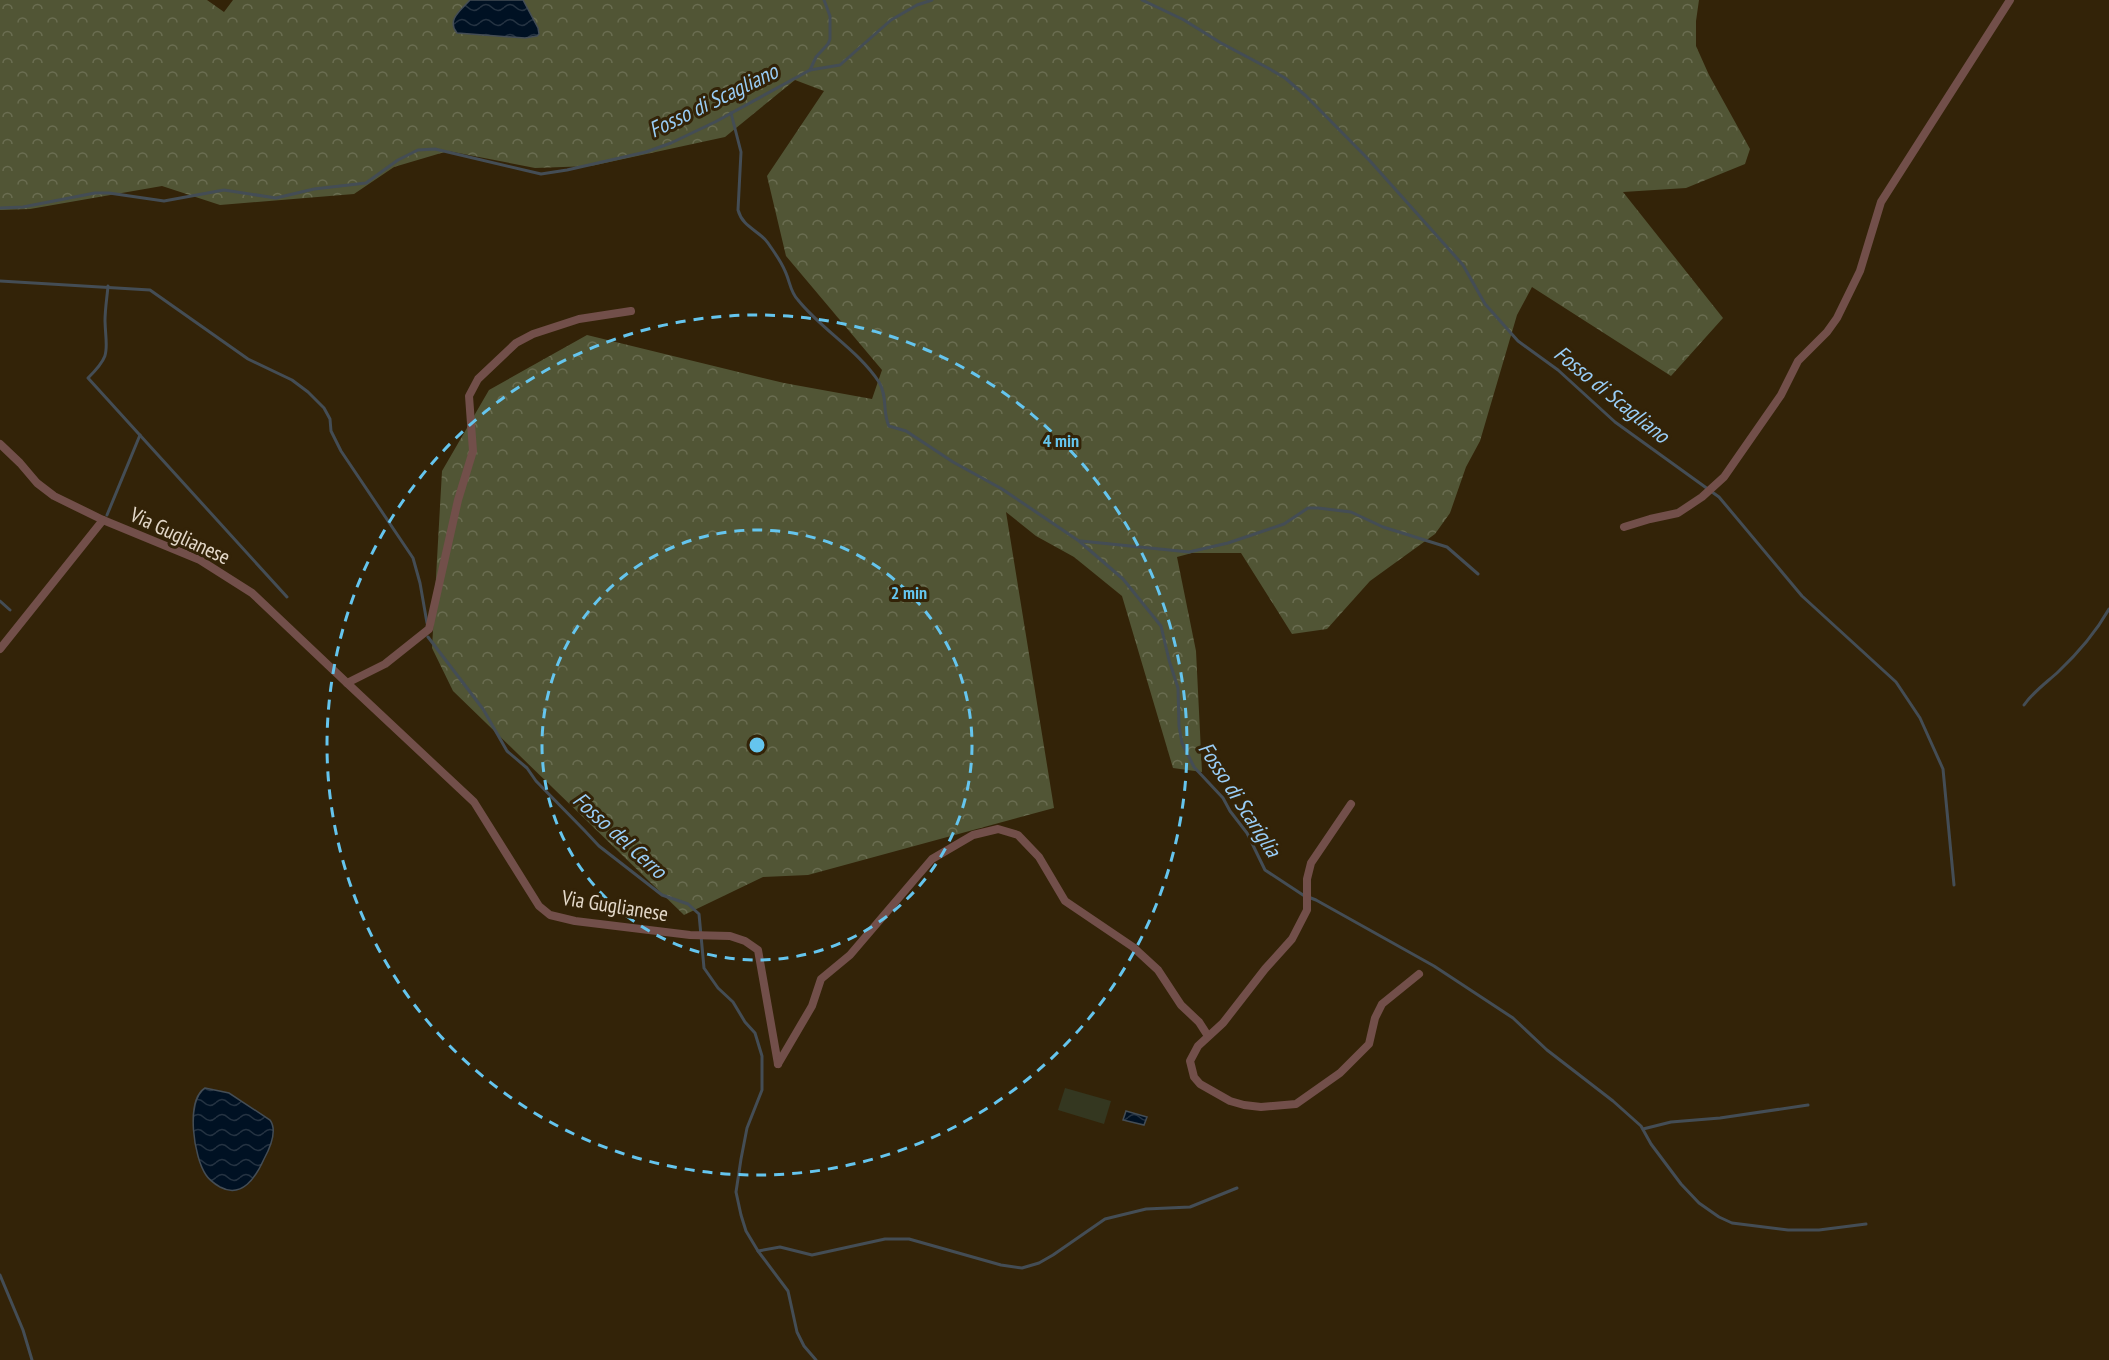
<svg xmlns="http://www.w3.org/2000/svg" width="2109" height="1360" font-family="'PT Sans Narrow',sans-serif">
	<defs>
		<pattern id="forest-crowns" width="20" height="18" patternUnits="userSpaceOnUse" patternTransform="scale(1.5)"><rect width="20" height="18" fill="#515535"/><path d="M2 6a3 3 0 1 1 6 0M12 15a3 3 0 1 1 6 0" fill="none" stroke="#6a6d51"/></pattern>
		<pattern id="water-waves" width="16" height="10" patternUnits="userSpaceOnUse" patternTransform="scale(1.5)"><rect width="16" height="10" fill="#001123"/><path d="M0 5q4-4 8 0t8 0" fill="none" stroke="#253342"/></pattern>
	</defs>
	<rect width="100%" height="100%" fill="#332308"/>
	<path fill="#343720" d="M 1065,1088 L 1111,1101 L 1104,1124 L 1058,1110 Z"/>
	<path fill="url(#forest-crowns)" d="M 0,0 L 207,0 L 224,12 L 233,0 L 1699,0 L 1696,21 L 1696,46 L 1709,75 L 1750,149 L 1745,164 L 1686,188 L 1623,192 L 1723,318 L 1671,376 L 1532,287 L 1517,315 L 1480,441 L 1466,467 L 1450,513 L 1435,534 L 1370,581 L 1327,629 L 1292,634 L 1241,553 L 1192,553 L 1177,557 L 1196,651 L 1202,772 L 1173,768 L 1122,596 L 1074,557 L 1036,536 L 1006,512 L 1054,808 L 808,875 L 763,877 L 684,915 L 453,691 L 432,648 L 442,471 L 489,390 L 587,335 L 784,383 L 872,399 L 882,370 L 786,256 L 767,176 L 824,91 L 795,80 L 725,137 L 591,166 L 535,168 L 448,151 L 394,167 L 354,194 L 220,205 L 162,186 L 30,209 L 2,210 L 0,210 Z"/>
	<g fill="url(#water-waves)" stroke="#444d55" stroke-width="1.5">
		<path d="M 470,0 L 523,0 L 538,28 L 539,34 L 537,36 L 525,38 L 457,33 C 446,20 461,10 470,0 Z"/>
		<path d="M 205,1088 L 229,1093 L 270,1120 C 278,1131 270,1148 264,1159 C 256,1177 242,1199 220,1187 C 215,1184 209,1180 206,1175 C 194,1158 185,1101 205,1088 Z"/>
		<path d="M 1126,1111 L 1147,1117 L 1144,1125 L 1123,1120 Z"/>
	</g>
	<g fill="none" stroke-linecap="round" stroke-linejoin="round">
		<g stroke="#444d55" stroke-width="3">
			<path d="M 1142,0 L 1184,20 L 1221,43 L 1268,68 L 1285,78 L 1306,96 L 1370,161 L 1463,265 L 1485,304 L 1518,341 L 1558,370 L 1615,422 L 1719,497 L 1802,596 L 1896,682 L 1920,718 L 1943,769 L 1954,885"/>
			<path d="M 810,70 L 816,57 L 828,44 L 830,39 L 830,16 L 824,0"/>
			<path d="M 731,113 L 741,152 L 738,210 C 743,228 759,230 768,243 C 774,252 781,261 785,271 C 790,281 790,292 798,300 C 822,330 858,350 879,382 C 888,397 882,412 889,426 L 906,431 L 953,462 L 1002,489 L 1079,541 L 1123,579 L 1161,626 L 1169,660 L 1178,688 L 1179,726 L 1182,743 L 1194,767 L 1223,798 L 1230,811 L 1247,833 L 1265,870 L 1303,895 L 1316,900 L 1434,966 L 1513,1018 L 1547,1050 L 1613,1101 L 1641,1126 L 1651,1144 L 1681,1184 L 1699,1203 L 1719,1217 L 1732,1223 L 1788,1230 L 1819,1230 L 1866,1224"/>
			<path d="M 0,208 L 23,207 L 95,193 L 109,193 L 164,201 L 224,190 L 276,198 L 314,189 L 366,183 L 398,160 L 418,150 L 435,149 L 541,174 L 567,170 L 646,152 L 671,143 L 715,122 L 810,70 L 840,65 L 891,20 L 917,5 L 932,0"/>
			<path d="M 0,281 L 150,290 L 248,359 L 292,380 L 308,392 L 324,408 L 330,419 L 331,431 L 341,451 L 413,558 L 420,583 L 427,623"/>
			<path d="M 108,286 C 107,298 105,309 105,321 C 106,352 112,354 88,378 L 287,597"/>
			<path d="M 107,515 L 140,435"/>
			<path d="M 1081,541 L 1189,552 L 1228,543 L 1284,524 L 1308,508 L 1318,508 L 1351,512 L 1383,527 L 1447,547 L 1478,574"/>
			<path d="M 0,601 L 10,610"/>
			<path d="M 428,637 L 483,709 L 507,751 L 527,768 L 536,781 L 584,830 L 599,846 L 662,895 L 688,904 L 699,914 L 704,968 L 718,988 L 733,1002 L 745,1022 L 755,1033 L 762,1056 L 762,1090 L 747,1128 L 741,1159 L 736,1192 L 741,1215 L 746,1231 L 758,1251 L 788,1291 L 797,1332 L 804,1346 L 816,1360"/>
			<path d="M 2024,705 C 2034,691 2046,683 2058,672 C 2077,654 2096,632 2109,609"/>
			<path d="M 1643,1129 L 1671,1122 L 1720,1118 L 1808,1105"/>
			<path d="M 758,1251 L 780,1247 L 812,1255 L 885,1239 L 909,1239 L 1001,1265 L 1022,1268 L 1039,1263 L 1053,1255 L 1105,1219 L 1146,1209 L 1190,1207 L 1237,1188"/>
			<path d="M 0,1275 L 23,1330 L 32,1360"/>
		</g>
		<g stroke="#724f4a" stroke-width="8">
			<path d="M 0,444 L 20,463 L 37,483 L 54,496 L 103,520 L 200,560 L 252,593 L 347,683 L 385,664 L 429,629 L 458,500 L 473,451 L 469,396 L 478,379 L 516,343 L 533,334 L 579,319 L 631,311"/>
			<path d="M 1624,527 L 1650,519 L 1678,513 L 1702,497 L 1724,477 L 1781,395 L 1798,361 L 1827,332 L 1837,318 L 1860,271 L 1881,202 L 2010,0"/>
			<path d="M 0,649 L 103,520"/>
			<path d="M 347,683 L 474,802 L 539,906 L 550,915 L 575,921 L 690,935 L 730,936 L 745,941 L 758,950 L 778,1064"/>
			<path d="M 1351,804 L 1311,863 L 1307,879 L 1307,910 L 1292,939 L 1265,969 L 1223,1023 L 1198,1046 L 1190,1061 L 1194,1077 L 1200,1084 L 1230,1101 L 1244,1105 L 1261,1107 L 1296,1104 L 1340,1073 L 1369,1044 L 1375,1018 L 1382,1004 L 1419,974"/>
			<path d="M 778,1064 L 812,1006 L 821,979 L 850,955 L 932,859 L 973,835 L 998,829 L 1018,835 L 1039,857 L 1065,901 L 1133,947 L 1158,970 L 1181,1005 L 1199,1022 L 1208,1036"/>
		</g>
	</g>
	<g fill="none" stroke="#65c5ee" stroke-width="3" stroke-dasharray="10 8">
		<circle cx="757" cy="745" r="215"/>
		<circle cx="757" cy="745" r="430"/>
	</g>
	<g text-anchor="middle" stroke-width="6" stroke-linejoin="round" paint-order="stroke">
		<g font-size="21" fill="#e4d9ca" stroke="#332308">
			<text transform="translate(180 536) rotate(25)" y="7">Via Guglianese</text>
			<text transform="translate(615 906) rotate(9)" y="7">Via Guglianese</text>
		</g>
		<g font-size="22" font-style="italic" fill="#99cdf6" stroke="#332308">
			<text transform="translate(713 100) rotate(-26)" y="8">Fosso di Scagliano</text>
			<text transform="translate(1612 394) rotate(39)" y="8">Fosso di Scagliano</text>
			<text transform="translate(1240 799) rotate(57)" y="8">Fosso di Scariglia</text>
			<text transform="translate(620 835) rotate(42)" y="8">Fosso del Cerro</text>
		</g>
	</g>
	<circle cx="757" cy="745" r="9" fill="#65c5ee" stroke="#332308" stroke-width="3"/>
	<g font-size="18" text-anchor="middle" font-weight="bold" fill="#65c5ee" stroke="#332308" stroke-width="6" stroke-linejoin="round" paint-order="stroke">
		<text x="1061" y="447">4 min</text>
		<text x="909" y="599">2 min</text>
	</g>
</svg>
